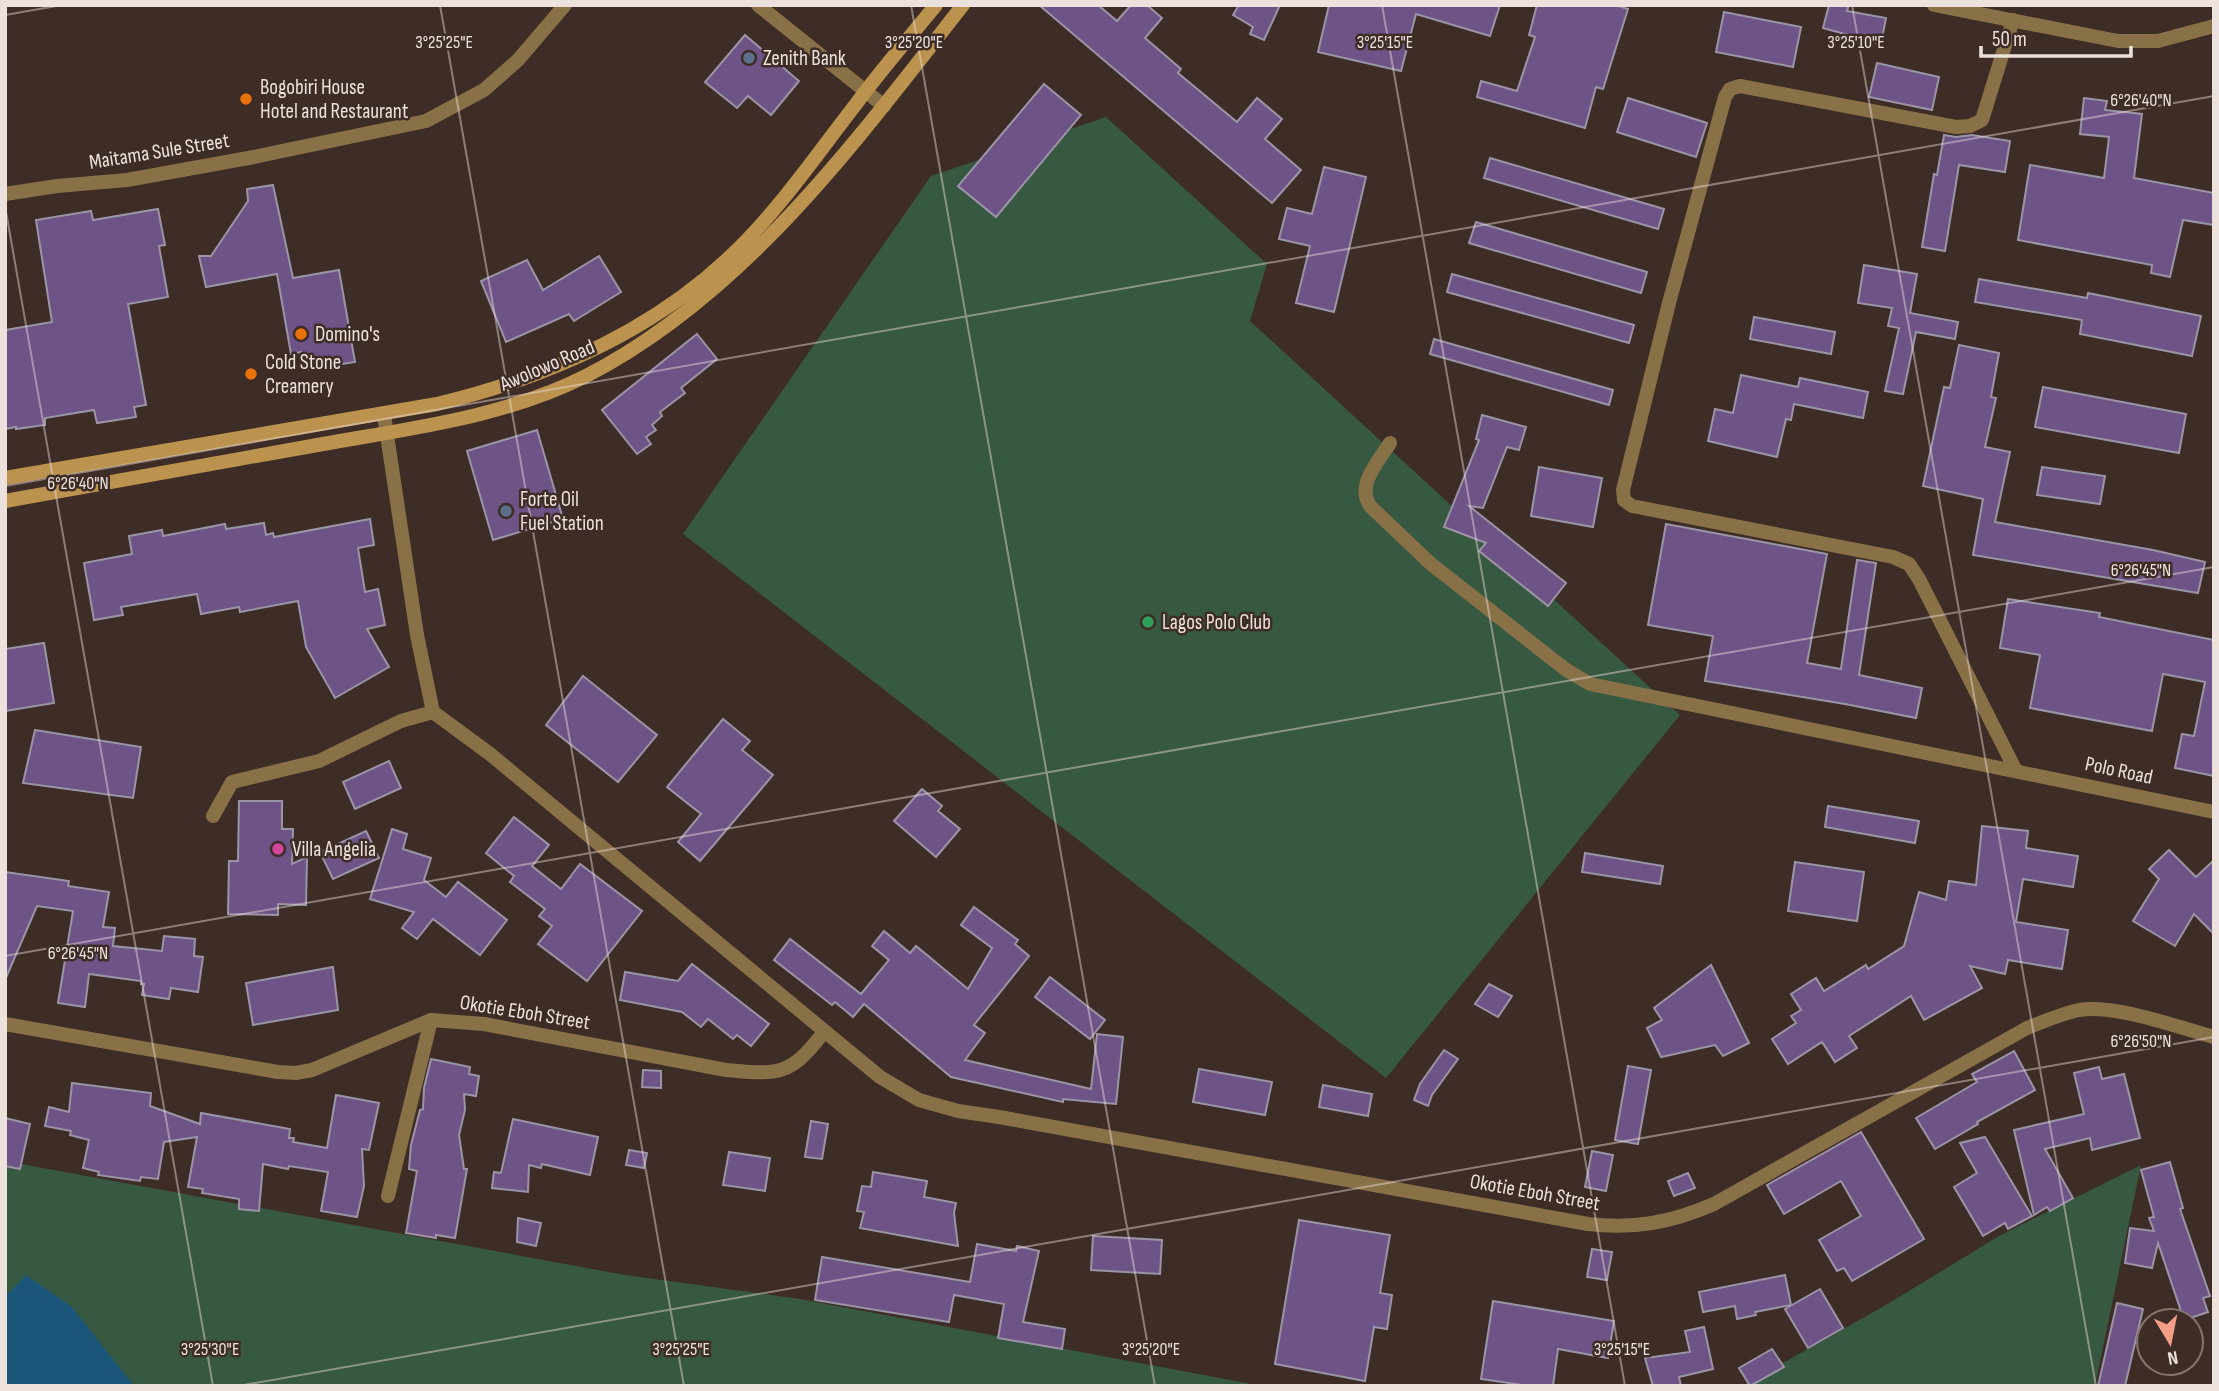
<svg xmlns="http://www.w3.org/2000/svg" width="2219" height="1391" font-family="'Sofia Sans Condensed',sans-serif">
	<rect width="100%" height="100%" fill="#3e2d26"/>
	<g fill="#375841">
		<path d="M 1106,117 L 1267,264 L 1250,321 L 1680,715 L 1386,1078 L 683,534 L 931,176 Z"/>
		<path d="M 5,1161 L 625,1275 L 800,1299 L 1262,1386 L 5,1386 Z"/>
		<path d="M 2141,1165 L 2095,1386 L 1742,1386 L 1886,1305 L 1999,1236 Z"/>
	</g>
	<path fill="#1b557a" d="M 26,1275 L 72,1307 L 134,1386 L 5,1386 L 5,1297 Z"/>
	<g fill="#6e5386" stroke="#9c94a6" stroke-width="2">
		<path d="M 1039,5 L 1098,5 L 1117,21 L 1131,5 L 1147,5 L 1162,18 L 1145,38 L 1181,69 L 1178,73 L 1237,122 L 1257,98 L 1282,119 L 1265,139 L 1301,170 L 1272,203 Z"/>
		<path d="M 1239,5 L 1280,5 L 1264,40 L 1250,34 L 1253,27 L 1233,15 Z"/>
		<path d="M 1329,5 L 1500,5 L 1490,36 L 1416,14 L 1401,71 L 1318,52 Z"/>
		<path d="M 1537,5 L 1615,5 L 1628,9 L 1603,89 L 1596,87 L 1585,128 L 1477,97 L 1481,81 L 1517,91 L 1535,37 L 1529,35 Z"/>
		<path d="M 1829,5 L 1849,5 L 1847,11 L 1886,18 L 1881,44 L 1823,28 Z"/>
		<path d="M 1724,12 L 1801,27 L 1793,67 L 1716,52 Z"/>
		<path d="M 745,35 L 799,81 L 771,115 L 748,96 L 737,108 L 705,82 Z"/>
		<path d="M 1877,63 L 1939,77 L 1932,110 L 1869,97 Z"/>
		<path d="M 1044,84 L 1081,115 L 996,217 L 958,186 Z"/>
		<path d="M 1628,98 L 1707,123 L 1696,157 L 1617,132 Z"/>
		<path d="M 2084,98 L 2107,101 L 2105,110 L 2142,114 L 2134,178 L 2214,193 L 2214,225 L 2183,220 L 2170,277 L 2151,273 L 2152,265 L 2018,240 L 2030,165 L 2104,178 L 2109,137 L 2080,134 Z"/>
		<path d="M 1944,135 L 1956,137 L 1972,135 L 2010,141 L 2005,172 L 1959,165 L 1945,251 L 1922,247 L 1934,174 L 1937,175 Z"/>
		<path d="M 1490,158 L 1664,209 L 1658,229 L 1484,178 Z"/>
		<path d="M 1324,167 L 1366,177 L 1334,312 L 1296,303 L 1310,246 L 1279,239 L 1287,208 L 1312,214 Z"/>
		<path d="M 273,185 L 293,278 L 339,270 L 355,362 L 304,370 L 301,352 L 291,354 L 277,274 L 206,287 L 199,256 L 211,256 L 248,201 L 247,189 Z"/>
		<path d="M 158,209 L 165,245 L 159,246 L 168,297 L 128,304 L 146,405 L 134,407 L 136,417 L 97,423 L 94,410 L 45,418 L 45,425 L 16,429 L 16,427 L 5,429 L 5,330 L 52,322 L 36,220 L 91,211 L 93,220 Z"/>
		<path d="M 1476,222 L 1647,272 L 1641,293 L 1469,243 Z"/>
		<path d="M 599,256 L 621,292 L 574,321 L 569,314 L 506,342 L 481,281 L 527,260 L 543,290 Z"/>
		<path d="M 1864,265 L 1917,274 L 1910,313 L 1958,322 L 1955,339 L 1916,332 L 1903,394 L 1885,391 L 1899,328 L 1888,326 L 1892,308 L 1858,303 Z"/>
		<path d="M 1452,274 L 1634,325 L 1629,343 L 1447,292 Z"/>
		<path d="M 1979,279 L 2087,298 L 2088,293 L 2201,316 L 2192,356 L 2080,334 L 2082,320 L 1975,302 Z"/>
		<path d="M 1754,317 L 1835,332 L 1831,354 L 1750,339 Z"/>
		<path d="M 697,334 L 717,359 L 681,388 L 685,393 L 660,412 L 662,416 L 652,425 L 656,430 L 646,437 L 651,444 L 637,454 L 602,410 Z"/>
		<path d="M 1434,339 L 1613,390 L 1609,405 L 1430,354 Z"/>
		<path d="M 1959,345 L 1999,353 L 1991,397 L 1996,398 L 1985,447 L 2010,452 L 1995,522 L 2153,550 L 2205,562 L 2198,593 L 1973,555 L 1983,499 L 1923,486 L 1944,387 L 1950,388 Z"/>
		<path d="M 1741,375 L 1798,387 L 1800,378 L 1868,392 L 1863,418 L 1794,404 L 1791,420 L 1786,419 L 1777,457 L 1708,441 L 1715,409 L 1733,413 Z"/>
		<path d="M 2043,387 L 2186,414 L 2179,453 L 2035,427 Z"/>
		<path d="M 1482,415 L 1526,427 L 1519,450 L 1507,447 L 1483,508 L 1469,506 L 1566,583 L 1548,606 L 1479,551 L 1486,543 L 1444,527 L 1479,440 L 1476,439 Z"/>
		<path d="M 537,430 L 563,519 L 493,540 L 467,451 Z"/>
		<path d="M 1539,467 L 1602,478 L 1593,527 L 1531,516 Z"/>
		<path d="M 2042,467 L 2105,476 L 2100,504 L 2037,495 Z"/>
		<path d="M 370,519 L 374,545 L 358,548 L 365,592 L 378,589 L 385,625 L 367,629 L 389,667 L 335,698 L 306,647 L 298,601 L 240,612 L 239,607 L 201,614 L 197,594 L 121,607 L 123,615 L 94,620 L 84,563 L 132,554 L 129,536 L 162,530 L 163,536 L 225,524 L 226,529 L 264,523 L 266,535 L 273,533 L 274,537 Z"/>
		<path d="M 1666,524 L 1827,554 L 1807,663 L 1841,669 L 1857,560 L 1876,563 L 1859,675 L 1922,688 L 1916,718 L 1845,704 L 1705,681 L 1713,636 L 1648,625 Z"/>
		<path d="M 2008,599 L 2100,613 L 2099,617 L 2214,640 L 2214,776 L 2175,768 L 2182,734 L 2194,736 L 2205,682 L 2163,674 L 2152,731 L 2030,708 L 2040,655 L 2000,648 Z"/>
		<path d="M 44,643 L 54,703 L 5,711 L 5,649 Z"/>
		<path d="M 583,676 L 657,735 L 618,782 L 546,725 Z"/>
		<path d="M 723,719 L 750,741 L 742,750 L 773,775 L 700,861 L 678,842 L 701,814 L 667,787 Z"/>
		<path d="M 35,730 L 141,747 L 133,798 L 23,783 Z"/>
		<path d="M 389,761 L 401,788 L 355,809 L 343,782 Z"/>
		<path d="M 922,789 L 942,806 L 938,811 L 960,829 L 936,857 L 894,821 Z"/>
		<path d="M 239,801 L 282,801 L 282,829 L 293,829 L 292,864 L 307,857 L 306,905 L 278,904 L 278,915 L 228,914 L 229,861 L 238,861 Z"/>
		<path d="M 1828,806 L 1919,821 L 1915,843 L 1825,827 Z"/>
		<path d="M 514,817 L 549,845 L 532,866 L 561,889 L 580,864 L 642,911 L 587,981 L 538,944 L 552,926 L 539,916 L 545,909 L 510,882 L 514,876 L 486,853 Z"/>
		<path d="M 1982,826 L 2028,831 L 2026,848 L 2078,856 L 2073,887 L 2023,879 L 2016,922 L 2068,930 L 2062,969 L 2008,960 L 2005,974 L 1970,966 L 1982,988 L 1924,1020 L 1911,996 L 1849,1036 L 1857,1048 L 1835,1062 L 1822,1042 L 1788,1064 L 1772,1039 L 1796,1023 L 1791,1016 L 1801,1010 L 1791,994 L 1816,978 L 1824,991 L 1866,965 L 1868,969 L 1904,946 L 1919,892 L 1946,900 L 1949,881 L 1976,885 Z"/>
		<path d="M 392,829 L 407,834 L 403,849 L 431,858 L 424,880 L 446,897 L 458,882 L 507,920 L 480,955 L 433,919 L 417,939 L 402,928 L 414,912 L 370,899 Z"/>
		<path d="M 366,831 L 379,858 L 333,879 L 320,852 Z"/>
		<path d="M 2169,850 L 2196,877 L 2214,860 L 2214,934 L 2194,914 L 2175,946 L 2133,921 L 2159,879 L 2149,869 Z"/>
		<path d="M 1585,853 L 1663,866 L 1660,884 L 1582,872 Z"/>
		<path d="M 1795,862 L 1864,872 L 1857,921 L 1788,911 Z"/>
		<path d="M 5,872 L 69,881 L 68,886 L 109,892 L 103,927 L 115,928 L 113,946 L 162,951 L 164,936 L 195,939 L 194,956 L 203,957 L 198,992 L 171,988 L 169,999 L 142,995 L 144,984 L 141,984 L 141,981 L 89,974 L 85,1007 L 58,1003 L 73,911 L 37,906 L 5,980 Z"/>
		<path d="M 974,907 L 1018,940 L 1015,944 L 1029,956 L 974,1025 L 985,1033 L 965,1060 L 1091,1089 L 1097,1034 L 1123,1037 L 1116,1104 L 1063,1099 L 1063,1102 L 951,1077 L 864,1004 L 853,1017 L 835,1002 L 832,1005 L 774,960 L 790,939 L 861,994 L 889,960 L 872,946 L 884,931 L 910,953 L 916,946 L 968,989 L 992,948 L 961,925 Z"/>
		<path d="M 692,964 L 769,1024 L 751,1046 L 737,1035 L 733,1039 L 708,1019 L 701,1027 L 682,1012 L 620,1000 L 625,972 L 678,981 Z"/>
		<path d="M 1711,965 L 1749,1043 L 1723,1056 L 1715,1045 L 1661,1057 L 1647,1028 L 1662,1020 L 1654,1008 Z"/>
		<path d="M 333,967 L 338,1010 L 253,1025 L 246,983 Z"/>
		<path d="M 1050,977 L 1105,1020 L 1090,1039 L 1035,997 Z"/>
		<path d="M 1489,984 L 1512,996 L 1498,1017 L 1475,1004 Z"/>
		<path d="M 1444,1050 L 1458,1059 L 1432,1095 L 1428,1106 L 1414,1100 L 1420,1084 Z"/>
		<path d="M 2014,1051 L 2035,1090 L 1977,1122 L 1978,1124 L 1935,1149 L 1916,1118 L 1977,1082 L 1972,1074 Z"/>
		<path d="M 431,1059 L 470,1067 L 469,1074 L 479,1076 L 476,1096 L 464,1094 L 465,1110 L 459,1135 L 464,1169 L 467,1169 L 455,1238 L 436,1235 L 436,1238 L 406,1233 L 417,1171 L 409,1169 L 411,1145 L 420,1110 L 423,1109 L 424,1088 Z"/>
		<path d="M 1628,1066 L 1651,1070 L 1638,1144 L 1615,1140 Z"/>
		<path d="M 2099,1067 L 2102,1079 L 2124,1074 L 2140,1138 L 2092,1150 L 2090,1138 L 2045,1149 L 2073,1198 L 2050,1211 L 2047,1207 L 2034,1215 L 2014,1130 L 2084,1114 L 2074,1073 Z"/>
		<path d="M 1199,1069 L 1272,1082 L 1265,1115 L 1193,1102 Z"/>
		<path d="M 643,1070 L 661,1071 L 661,1088 L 642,1087 Z"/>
		<path d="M 72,1083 L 151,1093 L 150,1106 L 200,1124 L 201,1113 L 290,1129 L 289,1138 L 294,1138 L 293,1142 L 327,1148 L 336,1095 L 379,1103 L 369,1150 L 362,1149 L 364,1186 L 357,1217 L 321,1211 L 328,1172 L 289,1166 L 288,1169 L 263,1164 L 259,1211 L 239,1209 L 239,1199 L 202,1193 L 203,1189 L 188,1187 L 197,1137 L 164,1142 L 158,1179 L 141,1177 L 140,1181 L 98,1175 L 99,1172 L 83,1168 L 89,1140 L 70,1135 L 71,1131 L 45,1126 L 49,1107 L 69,1112 Z"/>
		<path d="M 1323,1085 L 1372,1094 L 1368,1116 L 1319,1107 Z"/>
		<path d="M 5,1118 L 30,1124 L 20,1169 L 5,1166 Z"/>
		<path d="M 513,1119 L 598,1137 L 590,1175 L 542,1164 L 541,1168 L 529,1165 L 528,1192 L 492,1188 L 494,1172 L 501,1173 Z"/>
		<path d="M 811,1121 L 828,1124 L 822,1159 L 805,1157 Z"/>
		<path d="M 1861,1132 L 1924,1239 L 1852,1281 L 1844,1268 L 1837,1271 L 1819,1240 L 1861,1216 L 1841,1181 L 1784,1214 L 1767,1185 Z"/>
		<path d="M 1985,1137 L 2032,1216 L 2008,1229 L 2005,1223 L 1983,1236 L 1954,1187 L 1977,1173 L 1960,1143 Z"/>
		<path d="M 629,1150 L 647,1153 L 644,1168 L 626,1165 Z"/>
		<path d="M 1592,1151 L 1613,1155 L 1606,1191 L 1585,1187 Z"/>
		<path d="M 729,1152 L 770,1158 L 765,1191 L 723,1185 Z"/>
		<path d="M 2170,1162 L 2183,1208 L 2180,1209 L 2210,1296 L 2203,1298 L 2208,1312 L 2184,1320 L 2158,1243 L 2152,1268 L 2125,1263 L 2130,1228 L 2154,1231 L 2149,1218 L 2154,1217 L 2141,1170 Z"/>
		<path d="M 873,1172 L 927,1181 L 924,1197 L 956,1203 L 954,1213 L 958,1246 L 860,1228 L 864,1212 L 857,1211 L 862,1186 L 871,1187 Z"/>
		<path d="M 1688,1173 L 1695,1188 L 1674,1196 L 1668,1181 Z"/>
		<path d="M 518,1218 L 541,1223 L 536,1246 L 517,1242 Z"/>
		<path d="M 1299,1220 L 1390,1235 L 1380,1293 L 1392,1295 L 1387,1329 L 1374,1327 L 1365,1381 L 1275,1364 Z"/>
		<path d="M 1093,1236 L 1162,1240 L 1160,1274 L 1091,1270 Z"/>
		<path d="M 977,1244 L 1016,1251 L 1017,1246 L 1039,1251 L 1023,1322 L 1065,1329 L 1062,1349 L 998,1338 L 1004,1304 L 954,1295 L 949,1322 L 815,1300 L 822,1257 L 970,1282 Z"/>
		<path d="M 1592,1249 L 1612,1252 L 1607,1280 L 1587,1277 Z"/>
		<path d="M 1785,1275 L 1791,1305 L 1755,1312 L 1756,1315 L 1737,1319 L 1735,1306 L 1703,1312 L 1699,1292 Z"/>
		<path d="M 1820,1289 L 1843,1328 L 1808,1348 L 1785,1309 Z"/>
		<path d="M 1493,1301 L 1614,1321 L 1608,1358 L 1558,1349 L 1553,1386 L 1530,1386 L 1481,1379 Z"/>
		<path d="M 2117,1303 L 2143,1309 L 2125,1386 L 2098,1386 Z"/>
		<path d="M 1704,1327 L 1713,1369 L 1679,1377 L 1681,1386 L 1653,1386 L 1645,1358 L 1690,1352 L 1685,1331 Z"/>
		<path d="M 1772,1349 L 1784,1367 L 1750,1386 L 1739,1368 Z"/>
	</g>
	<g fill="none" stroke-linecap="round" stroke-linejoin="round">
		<g stroke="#897147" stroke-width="14">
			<path d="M 758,5 L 884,106"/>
			<path d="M 1934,5 L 2118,41 L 2158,41 L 2214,26"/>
			<path d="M 2013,20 L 1982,120 L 1970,126 L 1956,127 L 1740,86 L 1730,89 L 1725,97 L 1669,303 L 1623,490 L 1624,500 L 1632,506 L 1893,557 L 1909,564 L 1919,579 L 2016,771"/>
			<path d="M 5,194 L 57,186 L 127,180 L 254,157 L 426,121 L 484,90 L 518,60 L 565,5"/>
			<path d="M 384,415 L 417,635 L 433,712 L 490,754 L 880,1077 L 919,1100 L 958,1111 L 999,1117 L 1588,1224 C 1635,1229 1670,1223 1714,1204 L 2027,1028 C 2044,1021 2061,1014 2079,1010 C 2115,1004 2177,1027 2214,1037"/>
			<path d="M 1390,443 C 1378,462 1355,486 1371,507 L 1431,564 L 1565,669 L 1590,684 L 2214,812"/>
			<path d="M 213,816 L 232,782 L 319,761 L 401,721 L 433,712"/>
			<path d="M 5,1024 L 278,1072 L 296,1073 L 312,1070 L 431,1020 L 484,1024 L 726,1070 C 779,1075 790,1076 824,1032"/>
			<path d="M 388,1196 L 431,1020"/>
		</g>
		<g stroke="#bb934f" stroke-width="14">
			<path d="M 5,478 L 437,404 C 549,377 656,331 739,248 C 783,204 818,153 856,104 C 881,70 909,38 936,5"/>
			<path d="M 5,501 C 111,482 217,463 323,444 C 412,428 505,417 586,376 C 744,295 856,141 963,5"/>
		</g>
	</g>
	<path fill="none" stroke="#ede1dd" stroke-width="2" stroke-opacity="0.45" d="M 440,5 L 684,1386M 911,5 L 1155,1386M 1382,5 L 1625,1386M 1852,5 L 2096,1386M 5,15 L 62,5M 5,206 L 213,1386M 5,486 L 2214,96M 5,956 L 2214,567M 238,1386 L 2214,1037"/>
	<g fill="#5c6f8a" stroke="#3e2d26" stroke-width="2.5">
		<circle cx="749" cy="58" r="7"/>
		<circle cx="506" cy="511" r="7"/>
	</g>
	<g fill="#e8710a" stroke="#3e2d26" stroke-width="2.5">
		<circle cx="246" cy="99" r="7"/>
		<circle cx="301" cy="334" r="7"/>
		<circle cx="251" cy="374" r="7"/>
	</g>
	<circle fill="#2e9e5b" stroke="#3e2d26" stroke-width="2.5" cx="1148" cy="622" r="7"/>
	<circle fill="#d1479c" stroke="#3e2d26" stroke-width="2.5" cx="278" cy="849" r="7"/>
	<g text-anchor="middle" stroke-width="5" stroke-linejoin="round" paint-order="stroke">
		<g font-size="21" fill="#ede1dd" stroke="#3e2d26" text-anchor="start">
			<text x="763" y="65">Zenith Bank</text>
			<text x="260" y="94">Bogobiri House<tspan x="260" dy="24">Hotel and Restaurant</tspan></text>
			<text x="315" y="341">Domino's</text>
			<text x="265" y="369">Cold Stone<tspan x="265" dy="24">Creamery</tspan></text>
			<text x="520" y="506">Forte Oil<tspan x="520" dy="24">Fuel Station</tspan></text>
			<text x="1162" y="629">Lagos Polo Club</text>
			<text x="292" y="856">Villa Angelia</text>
		</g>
		<g font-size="21" fill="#ede1dd" stroke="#3e2d26">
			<text transform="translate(159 151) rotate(-9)" y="7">Maitama Sule Street</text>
			<text transform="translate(547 365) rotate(-23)" y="7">Awolowo Road</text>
			<text transform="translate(2119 770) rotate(12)" y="7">Polo Road</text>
			<text transform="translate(525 1012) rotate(9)" y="7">Okotie Eboh Street</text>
			<text transform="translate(1535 1192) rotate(10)" y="7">Okotie Eboh Street</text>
		</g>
	</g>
	<g font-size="18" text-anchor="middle" fill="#ede1dd" stroke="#3e2d26" stroke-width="5" stroke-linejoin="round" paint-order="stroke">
		<text x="444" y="48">3°25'25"E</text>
		<text x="914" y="48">3°25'20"E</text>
		<text x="1385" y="48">3°25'15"E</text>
		<text x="1856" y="48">3°25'10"E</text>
		<text x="2141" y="106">6°26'40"N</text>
		<text x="78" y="489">6°26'40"N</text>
		<text x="2141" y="576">6°26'45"N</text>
		<text x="78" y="959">6°26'45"N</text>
		<text x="2141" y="1047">6°26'50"N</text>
		<text x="210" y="1355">3°25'30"E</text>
		<text x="681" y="1355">3°25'25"E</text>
		<text x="1151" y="1355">3°25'20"E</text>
		<text x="1622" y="1355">3°25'15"E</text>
	</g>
	<rect width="2219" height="1391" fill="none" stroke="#ede1dd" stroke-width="14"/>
	<g transform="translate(2170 1342) rotate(170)"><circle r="33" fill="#3e2d26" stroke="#84756f" stroke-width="2"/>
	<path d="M0-5L12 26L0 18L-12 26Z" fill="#f49e86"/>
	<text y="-10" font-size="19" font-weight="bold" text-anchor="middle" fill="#ede1dd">N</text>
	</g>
	<path d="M1981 46v10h150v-10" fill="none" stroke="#ede1dd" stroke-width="3.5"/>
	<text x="1992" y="46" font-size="21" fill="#ede1dd" stroke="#3e2d26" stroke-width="5" paint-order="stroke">50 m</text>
</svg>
